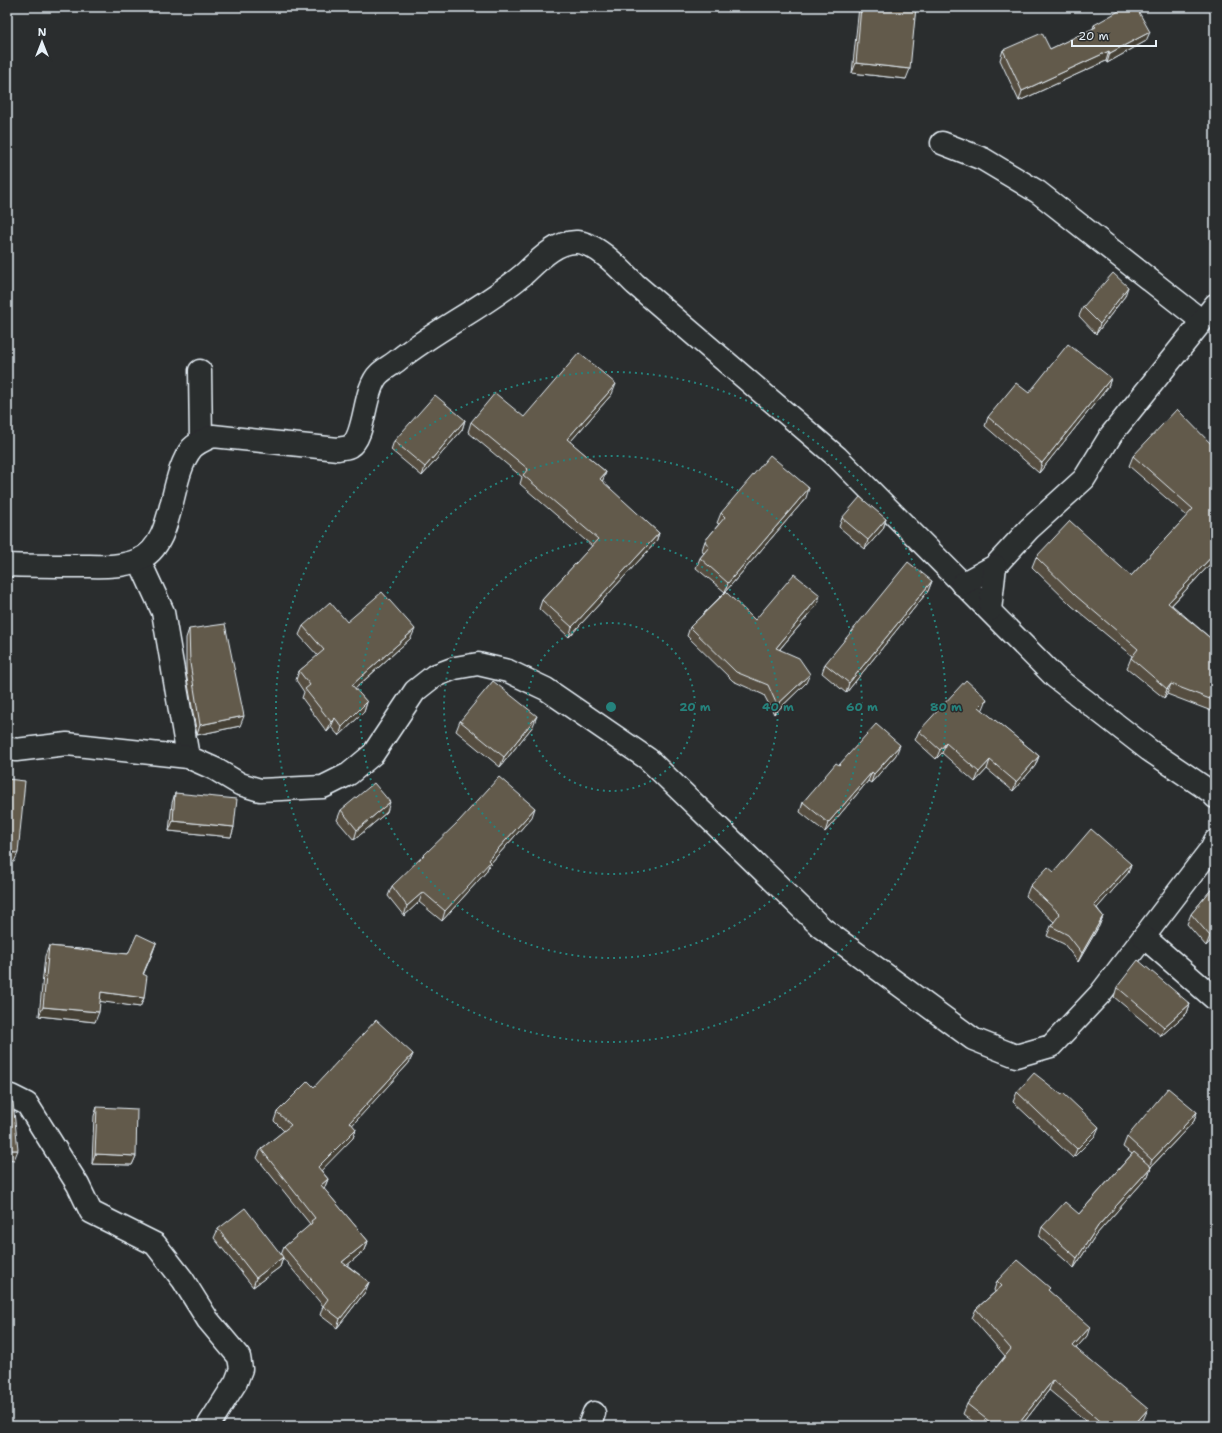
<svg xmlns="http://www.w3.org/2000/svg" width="1222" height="1433" font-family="'Shantell Sans',sans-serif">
	<rect width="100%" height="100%" fill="#2a2d2e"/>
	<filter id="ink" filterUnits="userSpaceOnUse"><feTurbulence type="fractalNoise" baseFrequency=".025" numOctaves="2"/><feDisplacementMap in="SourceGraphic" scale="8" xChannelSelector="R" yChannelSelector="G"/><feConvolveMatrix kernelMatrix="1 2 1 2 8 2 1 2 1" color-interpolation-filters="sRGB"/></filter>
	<g filter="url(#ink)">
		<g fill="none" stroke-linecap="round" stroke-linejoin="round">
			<defs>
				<g id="minor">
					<path d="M 942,143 L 983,159 L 1038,192 L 1202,321"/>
					<path d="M 200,371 L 201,441"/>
					<path d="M 139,560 L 163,612 L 188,757"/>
					<path d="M 7,565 C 31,566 56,566 80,566 C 99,566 119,568 138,560 C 176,545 168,477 192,448 C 198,442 206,439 213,436 L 338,449 C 341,448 347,448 350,446 C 366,437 363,389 379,374 C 384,369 392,365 398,360 C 438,328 485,307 524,274 C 538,261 556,241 577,242 C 597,243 622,271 635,284 L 837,457 L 1055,677 L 1149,750 L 1211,792 L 1215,797"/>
					<path d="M 962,584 L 995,566 L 1029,529 L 1084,479 L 1111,435 L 1215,305"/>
					<path d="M 990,610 L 995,566"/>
					<path d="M 7,748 L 16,750 L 67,744 L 188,757 L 215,769 L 240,784 L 260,790 L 323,787 L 349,774 L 373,754 L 415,691 L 434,676 L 455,668 L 478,664 L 508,671 L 546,689 L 648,759 L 822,928 L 973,1039 L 1016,1056 L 1051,1046 L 1100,994 L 1211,849 L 1215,841"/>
					<path d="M 1144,937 L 1215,999"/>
					<path d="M 7,1096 L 11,1096 L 27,1104 L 78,1185 L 91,1212 L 155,1244 L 183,1280 L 208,1320 L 239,1357 L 241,1369 L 236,1382 L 208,1426"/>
					<path d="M 589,1426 L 594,1413"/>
				</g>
			</defs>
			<use href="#minor" stroke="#e8f1f8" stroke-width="25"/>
			<use href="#minor" stroke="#2a2d2e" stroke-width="22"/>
		</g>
		<g fill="#544d40" stroke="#e8f1f8">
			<path d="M 859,7 L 916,7 L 906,79 L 852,73 Z"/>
			<path d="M 1094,25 L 1146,41 L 1107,63 L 1106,61 L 1019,101 L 1000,60 L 1003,50 L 1050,49 L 1093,29 Z"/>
			<path d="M 1125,296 L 1096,334 L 1079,316 L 1083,307 Z"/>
			<path d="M 1111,378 L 1108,387 L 1039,473 L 985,426 L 988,417 L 1029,393 Z"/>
			<path d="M 612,394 L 570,442 L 606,472 L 602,482 L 659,533 L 656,542 L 569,637 L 539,609 L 542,600 L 592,546 L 520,484 L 522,477 L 468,432 L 471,422 L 524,417 Z"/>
			<path d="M 465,420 L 462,430 L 422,476 L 391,450 L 394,441 Z"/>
			<path d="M 1215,448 L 1215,559 L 1172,605 L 1215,642 L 1215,713 L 1214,712 L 1167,694 L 1164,698 L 1127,668 L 1131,658 L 1132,656 L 1072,606 L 1032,567 L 1036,557 L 1131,576 L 1187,516 L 1129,466 L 1133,456 Z"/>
			<path d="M 806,498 L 725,592 L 755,620 L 817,605 L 780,649 L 806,683 L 774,714 L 764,695 L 733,681 L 687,636 L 690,627 L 725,592 L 696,568 L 700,558 L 704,553 L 702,550 L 705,541 L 719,524 L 717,523 L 721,513 Z"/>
			<path d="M 842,518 L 886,519 L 883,529 L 865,549 L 839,527 Z"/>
			<path d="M 932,581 L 928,591 L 846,693 L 822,673 L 825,664 Z"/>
			<path d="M 347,622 L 411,638 L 355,689 L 367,702 L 364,712 L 339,736 L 331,727 L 327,732 L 302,698 L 304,692 L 296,680 L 299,671 L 318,656 L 299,635 L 303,626 Z"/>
			<path d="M 189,629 L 240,726 L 197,735 L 186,673 L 186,638 Z"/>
			<path d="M 983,709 L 982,710 L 1039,756 L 1035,766 L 1013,791 L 987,769 L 975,782 L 942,753 L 936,759 L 915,740 L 919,731 Z"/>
			<path d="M 460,721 L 533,726 L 500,767 L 456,731 Z"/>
			<path d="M 896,755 L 871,783 L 868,781 L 825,832 L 800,812 L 803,802 L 839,765 Z"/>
			<path d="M 175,793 L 234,827 L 231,837 L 169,831 L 172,803 Z"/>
			<path d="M 341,810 L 387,812 L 354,840 L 337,820 Z"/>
			<path d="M 532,817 L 489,865 L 486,872 L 442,921 L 419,902 L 404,916 L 388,896 L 392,886 Z"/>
			<path d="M 1131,864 L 1128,873 L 1097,908 L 1103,916 L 1099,926 L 1078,962 L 1064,944 L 1047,936 L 1051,926 L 1054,922 L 1026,896 L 1030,886 L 1054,872 Z"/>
			<path d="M 1215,885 L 1215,936 L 1206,946 L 1187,924 L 1191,914 Z"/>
			<path d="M 156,943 L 143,975 L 144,998 L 140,1007 L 100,1001 L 95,1022 L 39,1016 L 45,956 L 49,946 L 128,954 Z"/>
			<path d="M 1117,987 L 1190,1004 L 1187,1013 L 1161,1036 L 1114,997 Z"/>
			<path d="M 413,1054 L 409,1063 L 352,1125 L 356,1129 L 353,1138 L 321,1170 L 328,1179 L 324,1189 L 368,1241 L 365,1250 L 347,1265 L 369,1282 L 365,1292 L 337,1328 L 320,1315 L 323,1306 L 283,1258 L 280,1267 L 253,1287 L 214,1238 L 218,1229 L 281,1255 L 284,1247 L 309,1226 L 310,1224 L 257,1158 L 261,1149 L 284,1131 L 274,1121 L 277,1112 L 314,1087 Z"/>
			<path d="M 1017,1092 L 1095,1136 L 1073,1158 L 1013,1102 Z"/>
			<path d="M 1215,1102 L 1215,1117 L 1211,1113 Z"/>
			<path d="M 97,1107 L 136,1156 L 132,1165 L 92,1164 L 94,1116 Z"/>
			<path d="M 1197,1112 L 1194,1121 L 1151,1167 L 1148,1176 L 1095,1236 L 1074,1268 L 1039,1237 L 1042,1227 L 1079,1214 L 1132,1154 L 1123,1147 L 1127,1137 Z"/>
			<path d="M 997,1281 L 1049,1291 L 1087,1336 L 1076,1348 L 1144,1418 L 1138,1426 L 1092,1426 L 1049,1390 L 1021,1426 L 979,1426 L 963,1414 L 967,1404 L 1005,1356 L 972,1318 L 976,1309 L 995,1292 L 994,1290 Z"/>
			<path d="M 1215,1403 L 1215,1417 L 1212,1412 Z"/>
		</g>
		<g fill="#453f34" stroke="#e8f1f8">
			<path d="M 1150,32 L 1146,41 L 1107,63 L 1110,53 Z"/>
			<path d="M 1109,51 L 1106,61 L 1019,101 L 1022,91 Z"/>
			<path d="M 856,63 L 910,69 L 906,79 L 852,73 Z"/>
			<path d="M 1128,287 L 1125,296 L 1096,334 L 1100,324 Z"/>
			<path d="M 1111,378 L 1108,387 L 1039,473 L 1042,463 Z"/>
			<path d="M 616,384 L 612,394 L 564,449 L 567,439 Z"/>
			<path d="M 465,420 L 462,430 L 422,476 L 425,467 Z"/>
			<path d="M 606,472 L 602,482 L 600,479 Z"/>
			<path d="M 809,488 L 806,498 L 725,592 L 728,583 Z"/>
			<path d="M 886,519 L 883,529 L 865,549 L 868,540 Z"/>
			<path d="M 659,533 L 656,542 L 569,637 L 572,627 Z"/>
			<path d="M 1215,553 L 1215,559 L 1165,612 L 1168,603 Z"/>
			<path d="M 932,581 L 928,591 L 846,693 L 849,683 Z"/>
			<path d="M 820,595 L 817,605 L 773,657 L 776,648 Z"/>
			<path d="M 415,629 L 411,638 L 349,694 L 352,685 Z"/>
			<path d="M 810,674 L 806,683 L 774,714 L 777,705 Z"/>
			<path d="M 1171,684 L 1167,694 L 1164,698 L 1167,689 Z"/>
			<path d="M 987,699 L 983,709 L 976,717 L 979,707 Z"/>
			<path d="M 367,702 L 364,712 L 339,736 L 342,727 Z"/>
			<path d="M 244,716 L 240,726 L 197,735 L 200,725 Z"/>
			<path d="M 537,716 L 533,726 L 500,767 L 504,757 Z"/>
			<path d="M 335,718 L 331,727 L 327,732 L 331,722 Z"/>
			<path d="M 946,743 L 942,753 L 936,759 L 940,750 Z"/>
			<path d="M 900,745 L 896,755 L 871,783 L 874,774 Z"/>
			<path d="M 1039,756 L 1035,766 L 1013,791 L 1016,782 Z"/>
			<path d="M 990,760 L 987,769 L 975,782 L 979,772 Z"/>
			<path d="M 872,772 L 868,781 L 825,832 L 828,823 Z"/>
			<path d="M 390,802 L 387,812 L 354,840 L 357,830 Z"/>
			<path d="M 535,808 L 532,817 L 489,865 L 486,872 L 442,921 L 445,911 L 488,860 Z"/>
			<path d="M 173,821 L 234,827 L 231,837 L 169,831 Z"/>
			<path d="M 7,852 L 18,853 L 14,862 L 7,862 Z"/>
			<path d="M 1131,864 L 1128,873 L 1091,915 L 1094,905 Z"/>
			<path d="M 423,892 L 419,902 L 404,916 L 407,906 Z"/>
			<path d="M 1103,916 L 1099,926 L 1078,962 L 1082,953 Z"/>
			<path d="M 1215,930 L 1215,936 L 1206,946 L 1210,936 Z"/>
			<path d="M 156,943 L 153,952 L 139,984 L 143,974 Z"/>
			<path d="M 101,992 L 144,998 L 140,1007 L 97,1001 Z"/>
			<path d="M 1190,1004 L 1187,1013 L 1161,1036 L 1164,1027 Z"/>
			<path d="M 43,1007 L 99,1012 L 95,1022 L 39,1016 Z"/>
			<path d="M 413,1054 L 409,1063 L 346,1132 L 350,1122 Z"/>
			<path d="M 1197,1112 L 1194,1121 L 1148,1170 L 1152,1160 Z"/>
			<path d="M 1099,1127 L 1095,1136 L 1073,1158 L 1077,1149 Z"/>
			<path d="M 356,1129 L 353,1138 L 315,1177 L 318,1167 Z"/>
			<path d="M 7,1150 L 18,1150 L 14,1160 L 7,1159 Z"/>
			<path d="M 95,1154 L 136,1156 L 132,1165 L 92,1164 Z"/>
			<path d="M 1151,1167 L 1148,1176 L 1095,1236 L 1074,1268 L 1077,1258 L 1098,1226 Z"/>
			<path d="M 328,1179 L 324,1189 L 321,1185 Z"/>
			<path d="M 368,1241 L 365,1250 L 339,1272 L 342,1262 Z"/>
			<path d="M 283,1257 L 280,1267 L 253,1287 L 256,1278 Z"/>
			<path d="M 369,1282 L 365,1292 L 337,1328 L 340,1319 Z"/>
			<path d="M 1090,1327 L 1087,1336 L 1070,1355 L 1073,1346 Z"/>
			<path d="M 1053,1380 L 1049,1390 L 1021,1426 L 1016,1426 Z"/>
			<path d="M 1148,1409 L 1144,1418 L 1138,1426 L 1133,1426 Z"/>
		</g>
		<g fill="#625a4b" stroke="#e8f1f8">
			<path d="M 861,7 L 916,7 L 910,69 L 856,63 Z"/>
			<path d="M 1126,7 L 1136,7 L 1150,32 L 1110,53 L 1109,51 L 1022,91 L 1003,50 L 1042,33 L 1050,49 L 1096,27 L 1094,25 Z"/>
			<path d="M 1113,273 L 1128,287 L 1100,324 L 1083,307 Z"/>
			<path d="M 1068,344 L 1111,378 L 1042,463 L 988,417 L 1016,383 L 1029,393 Z"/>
			<path d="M 579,353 L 616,384 L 567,439 L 606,472 L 600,479 L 659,533 L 572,627 L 542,600 L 598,539 L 523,475 L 528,469 L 471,422 L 495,393 L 524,417 Z"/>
			<path d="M 435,395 L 465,420 L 425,467 L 394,441 Z"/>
			<path d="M 1177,409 L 1215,448 L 1215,553 L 1168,603 L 1215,642 L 1215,701 L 1171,684 L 1167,689 L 1131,658 L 1138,649 L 1076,596 L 1036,557 L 1070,521 L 1131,576 L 1193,509 L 1133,456 Z"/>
			<path d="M 770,455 L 809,488 L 728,583 L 700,558 L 709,547 L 705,541 L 725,517 L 721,513 Z"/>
			<path d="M 860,497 L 886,519 L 868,540 L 842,518 Z"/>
			<path d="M 908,562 L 932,581 L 849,683 L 825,664 Z"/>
			<path d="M 794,574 L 820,595 L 776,648 L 799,658 L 810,674 L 777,705 L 768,685 L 736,672 L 690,627 L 726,592 L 755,620 Z"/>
			<path d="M 382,592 L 415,629 L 352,685 L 367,702 L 342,727 L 335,718 L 331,722 L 305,689 L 310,685 L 299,671 L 324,650 L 303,626 L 330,602 L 347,622 Z"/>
			<path d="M 225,624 L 244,716 L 200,725 L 190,663 L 189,629 Z"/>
			<path d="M 966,680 L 987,699 L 979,707 L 1039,756 L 1016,782 L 990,760 L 979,772 L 946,743 L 940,750 L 919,731 Z"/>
			<path d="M 493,681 L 537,716 L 504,757 L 460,721 Z"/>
			<path d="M 876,724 L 900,745 L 874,774 L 872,772 L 828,823 L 803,802 L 836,763 L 839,765 Z"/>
			<path d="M 499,777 L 535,808 L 488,860 L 490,862 L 445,911 L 423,892 L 407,906 L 392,886 L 459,821 Z"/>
			<path d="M 7,779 L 25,781 L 18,853 L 7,852 Z"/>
			<path d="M 374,783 L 390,802 L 357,830 L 341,810 Z"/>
			<path d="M 175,793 L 237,799 L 234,827 L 173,821 Z"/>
			<path d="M 1091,829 L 1131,864 L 1094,905 L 1103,916 L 1082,953 L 1068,935 L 1051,926 L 1060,914 L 1030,886 L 1048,867 L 1054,872 Z"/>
			<path d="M 1215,885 L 1215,930 L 1210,936 L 1191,914 Z"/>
			<path d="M 137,934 L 156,943 L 143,974 L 147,976 L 144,998 L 101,992 L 99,1012 L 43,1007 L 49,946 L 128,954 Z"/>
			<path d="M 1138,960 L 1190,1004 L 1164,1027 L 1117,987 Z"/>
			<path d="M 376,1020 L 413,1054 L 350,1122 L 356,1129 L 318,1167 L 328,1179 L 321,1185 L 368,1241 L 342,1262 L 369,1282 L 340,1319 L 323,1306 L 328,1299 L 284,1247 L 312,1223 L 311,1221 L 315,1218 L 261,1149 L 291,1125 L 277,1112 L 308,1081 L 314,1087 Z"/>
			<path d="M 1034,1073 L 1062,1095 L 1063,1093 L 1099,1127 L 1077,1149 L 1017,1092 Z"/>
			<path d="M 1168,1088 L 1197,1112 L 1152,1160 L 1127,1137 Z"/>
			<path d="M 7,1102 L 13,1102 L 18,1150 L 7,1150 Z"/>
			<path d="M 97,1107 L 137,1109 L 136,1156 L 95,1154 Z"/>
			<path d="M 1134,1152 L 1151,1167 L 1098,1226 L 1077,1258 L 1042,1227 L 1065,1202 L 1079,1214 Z"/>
			<path d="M 245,1208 L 283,1257 L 256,1278 L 218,1229 Z"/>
			<path d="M 1017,1260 L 1050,1288 L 1048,1290 L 1090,1327 L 1073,1346 L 1148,1409 L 1133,1426 L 1106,1426 L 1053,1380 L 1016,1426 L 995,1426 L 967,1404 L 1011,1349 L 976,1309 L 1002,1286 L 997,1281 Z"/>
		</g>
	</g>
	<g fill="none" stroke="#25827c" stroke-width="2" stroke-dasharray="2 4">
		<circle cx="611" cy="707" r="84"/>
		<circle cx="611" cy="707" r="167"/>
		<circle cx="611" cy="707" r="251"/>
		<circle cx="611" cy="707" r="335"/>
	</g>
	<circle cx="611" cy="707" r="6" fill="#25827c" stroke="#2a2d2e" stroke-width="2"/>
	<g font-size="12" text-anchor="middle" font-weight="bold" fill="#25827c" stroke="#2a2d2e" stroke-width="3" stroke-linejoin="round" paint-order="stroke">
		<text x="695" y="711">20 m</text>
		<text x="778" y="711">40 m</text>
		<text x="862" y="711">60 m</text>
		<text x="946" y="711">80 m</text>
	</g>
	<rect width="1222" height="1433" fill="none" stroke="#2a2d2e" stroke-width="24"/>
	<rect x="12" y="12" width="1198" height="1409" fill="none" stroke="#e8f1f8" stroke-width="1.5" filter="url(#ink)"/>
	<g transform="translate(42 42)" stroke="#2a2d2e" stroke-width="3" paint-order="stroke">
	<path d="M0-3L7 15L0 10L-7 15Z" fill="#e8f1f8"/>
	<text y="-6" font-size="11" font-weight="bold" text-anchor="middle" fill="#e8f1f8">N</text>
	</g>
	<path d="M1072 40v6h84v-6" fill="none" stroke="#e8f1f8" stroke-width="2"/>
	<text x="1078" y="40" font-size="12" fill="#e8f1f8" stroke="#2a2d2e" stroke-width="3" paint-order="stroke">20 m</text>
</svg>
